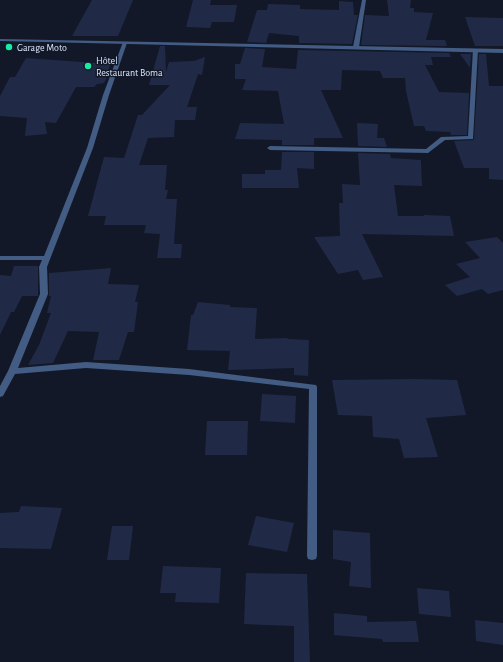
<svg xmlns="http://www.w3.org/2000/svg" width="503" height="662" font-family="'Alegreya Sans',sans-serif">
	<rect width="100%" height="100%" fill="#121828"/>
	<g fill="#202a47">
		<path d="M 92,0 L 133,0 L 118,36 L 72,36 Z"/>
		<path d="M 193,0 L 211,0 L 210,5 L 237,5 L 234,22 L 212,22 L 210,28 L 186,27 Z"/>
		<path d="M 387,0 L 411,0 L 410,8 L 414,8 L 414,12 L 433,13 L 426,40 L 445,40 L 447,46 L 361,45 L 365,15 L 389,16 Z"/>
		<path d="M 339,1 L 353,2 L 354,15 L 358,15 L 352,44 L 299,43 L 299,36 L 269,33 L 266,43 L 247,42 L 257,10 L 267,10 L 268,4 L 300,5 L 300,9 L 339,10 Z"/>
		<path d="M 465,17 L 503,18 L 503,46 L 475,46 Z"/>
		<path d="M 160,46 L 165,46 L 166,72 L 169,62 L 194,61 L 205,57 L 202,75 L 198,74 L 187,107 L 197,107 L 195,120 L 175,120 L 174,137 L 148,138 L 139,165 L 167,165 L 165,190 L 168,190 L 166,199 L 177,199 L 174,244 L 182,244 L 181,258 L 157,258 L 160,234 L 144,233 L 146,225 L 104,225 L 106,216 L 88,216 L 104,157 L 124,158 L 138,115 L 142,115 L 170,85 L 149,85 Z"/>
		<path d="M 245,48 L 265,49 L 262,67 L 296,69 L 298,50 L 449,53 L 451,57 L 431,57 L 433,65 L 425,65 L 439,92 L 469,93 L 467,135 L 451,135 L 450,132 L 426,131 L 424,126 L 414,126 L 406,91 L 405,78 L 383,78 L 380,71 L 342,70 L 341,90 L 321,90 L 343,138 L 314,138 L 314,145 L 282,145 L 282,140 L 235,139 L 240,123 L 284,124 L 278,91 L 242,90 L 246,79 L 235,79 L 235,64 L 240,64 Z"/>
		<path d="M 460,54 L 471,54 L 470,68 Z"/>
		<path d="M 479,54 L 486,54 L 489,86 L 503,86 L 503,180 L 489,179 L 489,168 L 464,168 L 454,141 L 473,140 L 474,139 Z"/>
		<path d="M 26,58 L 110,64 L 107,77 L 104,83 L 97,84 L 94,87 L 76,87 L 56,123 L 45,122 L 47,134 L 25,136 L 27,118 L 0,116 L 0,96 L 10,77 L 15,77 Z"/>
		<path d="M 357,123 L 378,124 L 377,138 L 384,138 L 387,147 L 358,146 Z"/>
		<path d="M 282,152 L 314,152 L 314,169 L 297,168 L 299,188 L 242,188 L 242,174 L 265,174 L 265,170 L 281,170 Z"/>
		<path d="M 358,153 L 390,154 L 391,158 L 421,160 L 422,186 L 394,185 L 398,216 L 424,216 L 424,215 L 450,216 L 454,236 L 362,234 L 383,277 L 363,280 L 358,270 L 338,274 L 314,237 L 340,236 L 339,203 L 343,203 L 342,184 L 360,185 Z"/>
		<path d="M 497,237 L 503,243 L 503,290 L 488,294 L 482,289 L 457,296 L 445,285 L 470,277 L 456,264 L 480,258 L 465,242 Z"/>
		<path d="M 14,266 L 38,266 L 38,296 L 22,296 L 14,312 L 11,312 L 0,335 L 0,275 L 11,276 Z"/>
		<path d="M 111,268 L 108,284 L 139,285 L 135,302 L 138,302 L 134,332 L 128,332 L 119,360 L 93,360 L 99,332 L 68,331 L 53,363 L 28,365 L 39,345 L 51,313 L 47,313 L 51,296 L 49,296 L 49,273 Z"/>
		<path d="M 198,302 L 230,305 L 230,307 L 257,308 L 255,339 L 287,338 L 288,339 L 309,340 L 308,376 L 294,375 L 294,368 L 228,370 L 230,351 L 187,350 L 191,315 L 193,315 Z"/>
		<path d="M 415,379 L 457,380 L 466,415 L 426,418 L 438,457 L 404,458 L 399,439 L 373,437 L 372,416 L 338,415 L 332,380 Z"/>
		<path d="M 262,394 L 296,396 L 295,423 L 260,421 Z"/>
		<path d="M 207,421 L 248,421 L 247,455 L 205,455 Z"/>
		<path d="M 21,506 L 62,508 L 51,549 L 0,548 L 0,513 L 19,512 Z"/>
		<path d="M 256,516 L 294,523 L 287,552 L 248,545 Z"/>
		<path d="M 112,526 L 133,526 L 129,560 L 107,560 Z"/>
		<path d="M 333,530 L 370,533 L 371,588 L 349,586 L 351,562 L 333,559 Z"/>
		<path d="M 163,566 L 221,568 L 219,603 L 175,602 L 176,593 L 160,593 Z"/>
		<path d="M 246,573 L 307,574 L 310,662 L 294,662 L 294,626 L 244,624 Z"/>
		<path d="M 417,588 L 449,591 L 451,617 L 419,614 Z"/>
		<path d="M 334,613 L 367,616 L 367,622 L 416,621 L 419,642 L 383,642 L 382,639 L 334,635 Z"/>
		<path d="M 475,620 L 503,623 L 503,645 L 476,641 Z"/>
	</g>
	<g fill="none" stroke-linecap="round" stroke-linejoin="round">
		<g fill="#425c83" fill-rule="evenodd">
			<path d="M 362,0 L 366,0 L 359,47 L 356,49 L 353,47 Z"/>
			<path d="M 123,42 L 127,43 L 109,95 L 93,148 L 47,267 L 48,294 L 18,368 L 86,362 L 189,369 L 316,385 L 317,387 L 317,556 L 316,559 L 312,560 L 308,559 L 307,556 L 309,389 L 189,375 L 86,368 L 15,374 L 3,396 L 0,397 L 0,386 L 8,371 L 40,294 L 39,267 L 42,260 L 0,260 L 0,256 L 44,256 L 87,148 L 103,95 Z"/>
			<path d="M 473,49 L 478,50 L 473,139 L 445,140 L 428,153 L 270,150 L 267,148 L 270,146 L 426,149 L 441,137 L 468,136 Z"/>
		</g>
		<path fill="#425c83" fill-rule="evenodd" d="M 0,39 L 503,49 L 503,53 L 0,41 Z"/>
	</g>
	<g fill="#19eca2" stroke="#121828" stroke-width="1.5">
		<circle cx="9" cy="47" r="4"/>
		<circle cx="88" cy="66" r="4"/>
	</g>
	<g text-anchor="middle" stroke-width="3" stroke-linejoin="round" paint-order="stroke">
		<g font-size="10" fill="#dce7fc" stroke="#121828" text-anchor="start">
			<text x="17" y="51">Garage Moto</text>
			<text x="96" y="64">Hôtel<tspan x="96" dy="12">Restaurant Boma</tspan></text>
		</g>
	</g>
</svg>
